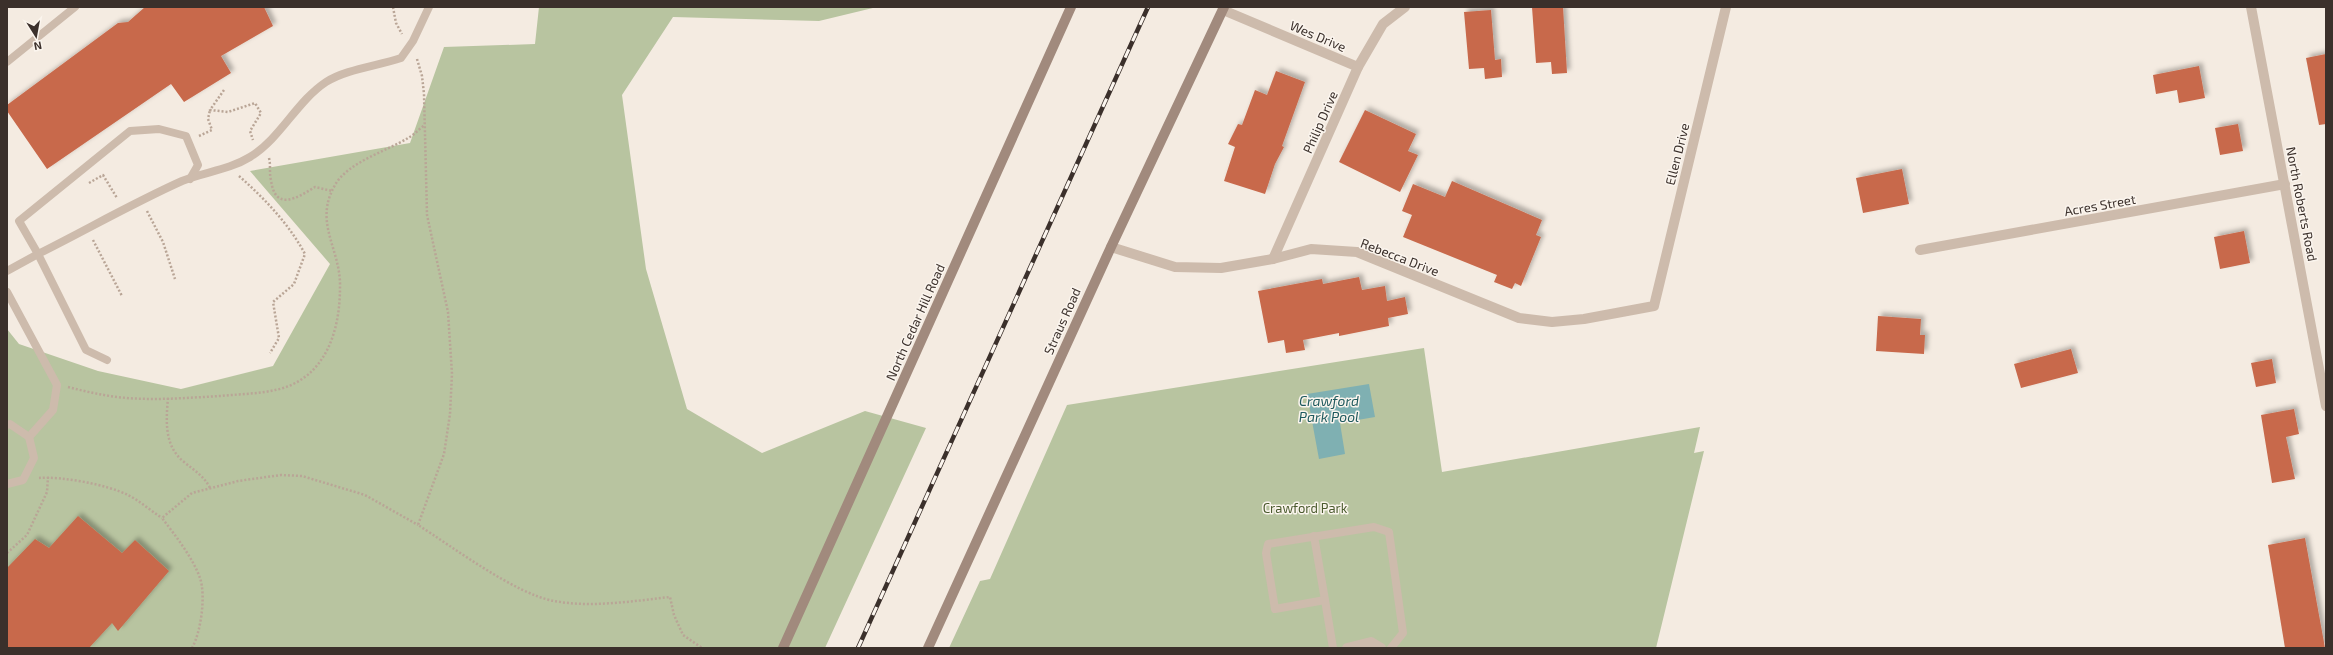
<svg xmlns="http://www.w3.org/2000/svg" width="2333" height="655" font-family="'Exo 2',sans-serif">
	<defs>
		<filter id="shadow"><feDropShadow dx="3.5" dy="-3.5" stdDeviation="2" flood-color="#0004"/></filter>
	</defs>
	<rect width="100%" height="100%" fill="#f4ebe1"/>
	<g fill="#b8c4a0">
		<path d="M 539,7 L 877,7 L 819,21 L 673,17 L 622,95 L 646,269 L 687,409 L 762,453 L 865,411 L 926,428 L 825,648 L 7,648 L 7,329 L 19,344 L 98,371 L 181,389 L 273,366 L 330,264 L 250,171 L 410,143 L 444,47 L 535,44 Z"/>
		<path d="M 1424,348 L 1442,472 L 1700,427 L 1694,453 L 1704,451 L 1656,648 L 949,648 L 980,581 L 990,579 L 1067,405 Z"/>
	</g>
	<path fill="#7fb0b2" d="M 1369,384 L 1375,417 L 1340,423 L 1345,454 L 1319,459 L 1307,394 Z"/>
	<g fill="#c8694b" filter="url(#shadow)">
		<path d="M 145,7 L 264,7 L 273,26 L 221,56 L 231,73 L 184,102 L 171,84 L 47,169 L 7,111 L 7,105 L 118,23 L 128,22 Z"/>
		<path d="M 1532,7 L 1563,7 L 1567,73 L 1552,74 L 1551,62 L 1536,63 Z"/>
		<path d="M 1491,10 L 1495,60 L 1501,59 L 1502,77 L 1485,79 L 1484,68 L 1469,69 L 1464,12 Z"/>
		<path d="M 2326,54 L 2326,124 L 2319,125 L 2306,58 Z"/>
		<path d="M 2199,66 L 2205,98 L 2179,103 L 2177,90 L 2156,94 L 2153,75 Z"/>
		<path d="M 1276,71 L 1305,82 L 1282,146 L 1284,147 L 1275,164 L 1265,194 L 1224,181 L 1235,147 L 1228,144 L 1238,124 L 1242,125 L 1255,90 L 1267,95 Z"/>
		<path d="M 1365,110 L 1416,134 L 1408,151 L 1418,155 L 1400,192 L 1339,162 Z"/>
		<path d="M 2238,124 L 2243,151 L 2220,155 L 2215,128 Z"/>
		<path d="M 1902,169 L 1909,204 L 1863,213 L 1856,178 Z"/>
		<path d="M 1452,181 L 1542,220 L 1536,235 L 1541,237 L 1521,286 L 1515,283 L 1512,289 L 1494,282 L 1497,275 L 1403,237 L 1412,215 L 1402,211 L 1413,184 L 1445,197 Z"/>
		<path d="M 2244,231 L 2250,263 L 2220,269 L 2214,237 Z"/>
		<path d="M 1359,277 L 1362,290 L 1385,286 L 1387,301 L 1405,297 L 1408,314 L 1388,318 L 1389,326 L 1339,336 L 1339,333 L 1303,340 L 1305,350 L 1286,353 L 1284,340 L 1268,343 L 1258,291 L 1322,279 L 1323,284 Z"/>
		<path d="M 1878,316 L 1921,319 L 1920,335 L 1925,335 L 1924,354 L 1876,351 Z"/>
		<path d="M 2071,349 L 2078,373 L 2021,388 L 2014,364 Z"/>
		<path d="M 2272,359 L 2276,383 L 2256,387 L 2251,363 Z"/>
		<path d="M 2294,409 L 2299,434 L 2286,437 L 2295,479 L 2272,483 L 2261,415 Z"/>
		<path d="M 78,516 L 122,553 L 135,540 L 169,571 L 118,631 L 112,623 L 89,648 L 7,648 L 7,568 L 35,539 L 49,548 Z"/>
		<path d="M 2305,538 L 2325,648 L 2285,648 L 2268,545 Z"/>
	</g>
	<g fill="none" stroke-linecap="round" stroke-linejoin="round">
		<g stroke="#b9a596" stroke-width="2.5" stroke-dasharray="2 2" stroke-linecap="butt">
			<path d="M 393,7 L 396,23 L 402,34"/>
			<path d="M 417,59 L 422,76 L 424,94 L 427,215 L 448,312 L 452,374 L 450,414 L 444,454 L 418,525 C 453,547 515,594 554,601 C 592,608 633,601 670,597 L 674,615 L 683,635 L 702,648"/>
			<path d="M 224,90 L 210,110 L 228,112 L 255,103 L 261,113 L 250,131 L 253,140"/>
			<path d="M 199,136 L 212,130 L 208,119 L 210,110"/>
			<path d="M 269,158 C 271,166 269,173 271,180 C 275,212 297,198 315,187 L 332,191"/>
			<path d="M 239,176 C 265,199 289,224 305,254 L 294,284 L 273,302 L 279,338 L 270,353"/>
			<path d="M 89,183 L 103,175 L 117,198"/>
			<path d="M 147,211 L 163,242 L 175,279"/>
			<path d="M 93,240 L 122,296"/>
			<path d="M 68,387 C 80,390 92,393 104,395 C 142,402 182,398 221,396 C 239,394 258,394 275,390 C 288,388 303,380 312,371 C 334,349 340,316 340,287 C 341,249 313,223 335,185 C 348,162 387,151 408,138 C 414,135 419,129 425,125"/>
			<path d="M 168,398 C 166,421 164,446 184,462 C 195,471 204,476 210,488"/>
			<path d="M 39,478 C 62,476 108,485 128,495 C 140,501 151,511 162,518"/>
			<path d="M 7,553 L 27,535 L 47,492 L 48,477"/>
			<path d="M 192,648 C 201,632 206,596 200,578 C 193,558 175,535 162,518 L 192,493 L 238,481 L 281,475 L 302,476 L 365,495 L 418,525"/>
		</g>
		<g stroke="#cdbbac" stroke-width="8">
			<path d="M 7,62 L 75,7"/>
			<path d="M 7,271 L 38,254 L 19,221 L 130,131 L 159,129 L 186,136 L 198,165 L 190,179"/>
			<path d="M 7,292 L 57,385 L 53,410 L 29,437"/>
			<path d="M 107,360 L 86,350 L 38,254 C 86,230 133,203 182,181 C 204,172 229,170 250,157 C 281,138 296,102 326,82 C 346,69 378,66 401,58 L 413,41 L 429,7"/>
			<path d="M 7,425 L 10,424 L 29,437 L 34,458 L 23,480 L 7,484"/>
			<path d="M 1314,536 L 1325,600"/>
			<path d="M 1333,648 L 1325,600 L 1275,609 L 1266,553 L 1268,544 L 1374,527 L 1389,532 L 1403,633 L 1391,648"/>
		</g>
		<g stroke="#cdbbac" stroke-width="10">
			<path d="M 2251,7 L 2326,406"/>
			<path d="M 1223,10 L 1358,67"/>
			<path d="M 1111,247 L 1175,267 L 1221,268 L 1273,259 L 1311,249 L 1357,252 L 1519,318 L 1552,322 L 1584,319 L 1654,306 L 1726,7"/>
			<path d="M 1920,250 L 2285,184"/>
			<path d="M 1273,259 L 1358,67 L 1383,24 L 1405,7"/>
			<path d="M 1347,648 L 1371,642 L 1381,648"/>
		</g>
		<g stroke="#a18a7d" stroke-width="10">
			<path d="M 783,648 L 1071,7"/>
			<path d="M 928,648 L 1111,247 L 1224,7"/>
		</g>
		<defs>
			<path id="rail" d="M 858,648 L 1148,7"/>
		</defs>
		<use href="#rail" stroke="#3b302b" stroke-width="4.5"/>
		<use href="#rail" stroke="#fbf5ee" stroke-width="3" stroke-dasharray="9" stroke-linecap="butt"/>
	</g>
	<g text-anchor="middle" stroke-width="3" stroke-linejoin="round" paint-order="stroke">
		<g font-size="13" fill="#3b302b" stroke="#fbf5ee">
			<text transform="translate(1318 36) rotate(23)" y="5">Wes Drive</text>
			<text transform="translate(1320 122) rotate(-66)" y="5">Philip Drive</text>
			<text transform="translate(1677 154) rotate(-76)" y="5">Ellen Drive</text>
			<text transform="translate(2302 204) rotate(79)" y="5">North Roberts Road</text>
			<text transform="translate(2100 205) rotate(-10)" y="5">Acres Street</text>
			<text transform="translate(1400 257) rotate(21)" y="5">Rebecca Drive</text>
			<text transform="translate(1062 321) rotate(-66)" y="5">Straus Road</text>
			<text transform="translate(915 322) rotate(-66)" y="5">North Cedar Hill Road</text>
		</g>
		<g font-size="13" fill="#4a5a2e" stroke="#fbf5ee">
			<text x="1305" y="513">Crawford Park</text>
		</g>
		<g font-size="14" font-style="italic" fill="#1f5a5e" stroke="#fbf5ee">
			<text x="1329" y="406">Crawford<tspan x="1329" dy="16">Park Pool</tspan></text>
		</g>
	</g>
	<rect width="2333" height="655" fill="none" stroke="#3b302b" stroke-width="16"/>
	<g transform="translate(36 36) rotate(169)" stroke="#fbf5ee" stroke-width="3" paint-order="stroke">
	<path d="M0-3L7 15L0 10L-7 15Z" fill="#3b302b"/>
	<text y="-6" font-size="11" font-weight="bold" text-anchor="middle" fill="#3b302b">N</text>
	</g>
</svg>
